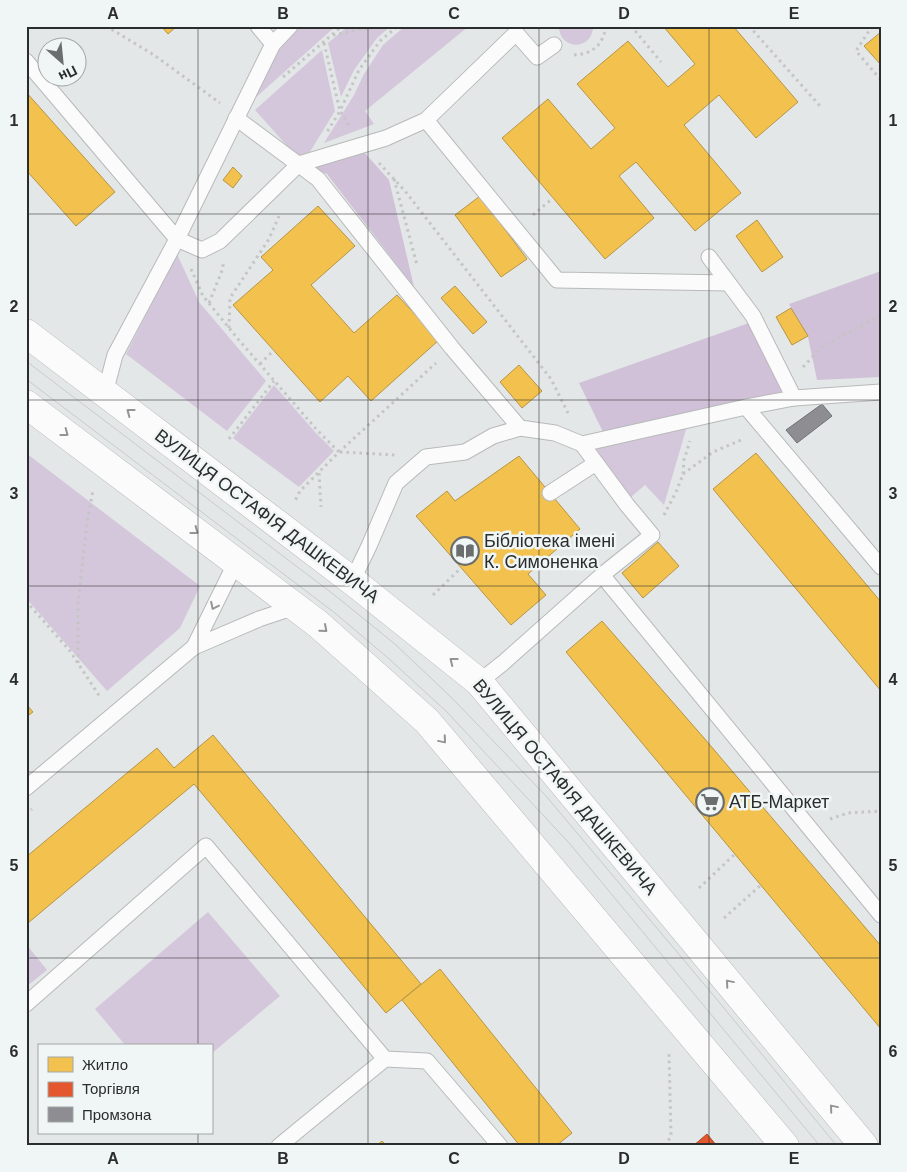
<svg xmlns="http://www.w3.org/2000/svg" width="907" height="1172" font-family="Arial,sans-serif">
	<rect width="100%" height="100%" fill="#e3e7e7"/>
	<g fill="#d5c7db">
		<path d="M 296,26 L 336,26 L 254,99 L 278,46 Z"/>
		<path d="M 348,26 L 391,26 L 377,38 L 354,70 L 341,97 L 328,43 Z"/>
		<path d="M 405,26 L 469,26 L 365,111 L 374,124 L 324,143 L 354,95 L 364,74 L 383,45 Z"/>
		<path d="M 559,26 L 593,26 C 593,51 559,51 559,26 Z"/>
		<path d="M 322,50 L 335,111 L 308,155 L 297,157 L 255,110 Z"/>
		<path d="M 177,254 L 199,302 L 266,381 L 227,431 L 126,354 Z"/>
		<path d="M 274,385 L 315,432 L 334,451 L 299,487 L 233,438 Z"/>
		<path d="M 687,426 L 664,505 L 645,485 L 631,497 L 591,446 Z"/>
		<path d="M 26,453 L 200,586 L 180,628 L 107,691 L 26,598 Z"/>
		<path d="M 208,912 L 280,996 L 211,1054 L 211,1046 L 126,1046 L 95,1009 Z"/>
		<path d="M 26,944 L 47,970 L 26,987 Z"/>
	</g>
	<g fill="#d0c0d8">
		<path d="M 362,150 L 389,180 L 414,287 L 327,174 L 309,166 Z"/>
		<path d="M 881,271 L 881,377 L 817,380 L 808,337 L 789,304 Z"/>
		<path d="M 749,323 L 783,394 L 603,432 L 579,383 Z"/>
	</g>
	<g fill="#f2c14e" stroke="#b69544">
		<path d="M 161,26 L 177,26 L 168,34 Z"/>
		<path d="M 663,26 L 733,26 L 798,102 L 756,138 L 719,95 L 684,125 L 741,193 L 695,231 L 636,162 L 619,176 L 654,218 L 605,259 L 502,138 L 548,99 L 591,149 L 615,128 L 577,84 L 628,41 L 668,87 L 695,64 Z"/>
		<path d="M 881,32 L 881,65 L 864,46 Z"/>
		<path d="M 26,92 L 115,192 L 76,226 L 26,170 Z"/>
		<path d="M 233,167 L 242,176 L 233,188 L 223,180 Z"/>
		<path d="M 480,196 L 527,259 L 501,277 L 455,215 Z"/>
		<path d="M 318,206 L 355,246 L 311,285 L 354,333 L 397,295 L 439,340 L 371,401 L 348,376 L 320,402 L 233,305 L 273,270 L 261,257 Z"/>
		<path d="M 757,220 L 783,257 L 762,272 L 736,236 Z"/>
		<path d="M 455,286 L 487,322 L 473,334 L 441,298 Z"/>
		<path d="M 791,308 L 808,336 L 792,345 L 776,317 Z"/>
		<path d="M 519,365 L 542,391 L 522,408 L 500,382 Z"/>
		<path d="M 756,453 L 881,602 L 881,691 L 713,489 Z"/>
		<path d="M 519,456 L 580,529 L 528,574 L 546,595 L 511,625 L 416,516 L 447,491 L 455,501 Z"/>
		<path d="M 658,542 L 679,566 L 643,598 L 622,573 Z"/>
		<path d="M 602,621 L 704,738 L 881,946 L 881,1029 L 566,652 Z"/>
		<path d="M 26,704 L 33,712 L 26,717 Z"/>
		<path d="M 213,735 L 421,984 L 386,1013 L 194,784 L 28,923 L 26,921 L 26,857 L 157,748 L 174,768 Z"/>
		<path d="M 440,969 L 572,1133 L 556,1146 L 520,1146 L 402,1000 Z"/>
		<path d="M 382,1141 L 387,1146 L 376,1146 Z"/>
	</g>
	<path fill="#e4572e" stroke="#ac4a2e" d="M 707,1134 L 717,1146 L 693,1146 Z"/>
	<path fill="#8d8d92" stroke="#707074" d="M 822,404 L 832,416 L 797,443 L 786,430 Z"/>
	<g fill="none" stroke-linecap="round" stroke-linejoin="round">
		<defs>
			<g id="service">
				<path d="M 258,26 L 273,44"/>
				<path d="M 26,61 L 177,239 L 202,250 L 220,241 L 299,164 L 386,138 L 426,120 L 516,33 L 537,57 L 554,45"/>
				<path d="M 236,118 L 318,179 L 452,348 L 520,428"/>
				<path d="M 426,120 L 557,280 L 728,283"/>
				<path d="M 709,257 L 753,316 L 794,398"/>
				<path d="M 105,393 L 115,355 L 177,239 L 273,44 L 290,26"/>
				<path d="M 746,407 L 881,567"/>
				<path d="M 550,493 L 596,463"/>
				<path d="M 236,562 L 194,647 L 259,619 L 295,607"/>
				<path d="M 602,575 L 881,915"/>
				<path d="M 355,583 L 355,575 L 369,546 L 396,483 L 426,457 L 465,452 L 493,436 L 520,428 L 555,433 L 582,444 L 746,407 L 794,398 L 881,392"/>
				<path d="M 479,682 L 503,663 L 602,575 L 652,535 L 627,505 L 582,444"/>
				<path d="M 26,788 L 194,647"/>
				<path d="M 26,1004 L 206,846 L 385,1059 L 427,1061 L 500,1146"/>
				<path d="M 279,1146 L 385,1059"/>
			</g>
			<g id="tertiary">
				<path d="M 26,333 L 355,583 L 479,682 L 864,1146"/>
				<path d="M 26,404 L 318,624 L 427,721 L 785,1146"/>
			</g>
		</defs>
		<use href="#service" stroke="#b8baba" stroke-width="17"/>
		<use href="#tertiary" stroke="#b8baba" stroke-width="29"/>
		<g stroke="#c5c5c5" stroke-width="3" stroke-dasharray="2.5 4" stroke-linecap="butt">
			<path d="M 106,26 L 154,55 L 220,103"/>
			<path d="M 631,26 L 661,62"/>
			<path d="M 749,26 L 820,106"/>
			<path d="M 872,26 L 856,51 L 881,80"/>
			<path d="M 333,35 L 378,26"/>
			<path d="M 324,43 L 340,111 L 327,132"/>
			<path d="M 574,55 C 593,54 603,45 606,26"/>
			<path d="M 283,77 L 342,26"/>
			<path d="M 349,125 L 340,111 L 359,70 L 380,41 L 398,26"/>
			<path d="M 379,163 L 405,191 L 551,379 L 568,413"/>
			<path d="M 394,179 L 417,265"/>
			<path d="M 533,215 L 553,198"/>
			<path d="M 191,269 L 203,296 L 238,339 L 317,430 L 339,452 L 300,491 L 295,501"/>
			<path d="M 209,303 L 223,268 L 223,264"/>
			<path d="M 229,328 L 230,298 L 269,239 L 279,216"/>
			<path d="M 260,364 L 274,350"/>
			<path d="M 803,367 L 822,347 L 881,315"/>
			<path d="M 229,439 L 274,381"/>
			<path d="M 339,452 L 436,363"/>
			<path d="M 340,452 L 396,455"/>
			<path d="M 319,473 L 321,507"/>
			<path d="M 683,474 L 713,452 L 741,440 L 744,438"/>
			<path d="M 664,515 L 677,490 L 683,474 L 684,460 L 690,441"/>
			<path d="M 433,595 L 461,568"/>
			<path d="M 26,601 L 70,651 L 100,697"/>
			<path d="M 78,663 L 78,603 L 87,523 L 93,490"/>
			<path d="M 26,814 L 32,809"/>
			<path d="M 830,819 L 848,813 L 881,811"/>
			<path d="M 699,888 L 735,854"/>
			<path d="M 724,918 L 761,885"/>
			<path d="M 665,1146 L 671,1136 L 669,1054"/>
		</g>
		<use href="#service" stroke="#fbfbfb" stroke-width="15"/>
		<use href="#tertiary" stroke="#fbfbfb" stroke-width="28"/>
		<g stroke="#cacbcb" stroke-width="1">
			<path d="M 26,361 L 337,597 L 396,645 L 453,699 L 546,796 L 719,1002 L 837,1146"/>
			<path d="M 26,379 L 335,613 L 388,658 L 446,711 L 570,844 L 820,1146"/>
		</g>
	</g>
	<defs><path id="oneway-chevron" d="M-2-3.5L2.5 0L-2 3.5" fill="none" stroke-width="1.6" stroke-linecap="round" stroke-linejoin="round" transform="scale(1.25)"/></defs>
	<g stroke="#939494">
		<use href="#oneway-chevron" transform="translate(130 412) rotate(-143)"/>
		<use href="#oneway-chevron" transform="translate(65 433) rotate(37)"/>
		<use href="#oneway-chevron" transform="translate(195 531) rotate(37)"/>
		<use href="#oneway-chevron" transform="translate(214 606) rotate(116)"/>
		<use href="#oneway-chevron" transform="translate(324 629) rotate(41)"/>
		<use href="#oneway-chevron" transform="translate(453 661) rotate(-142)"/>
		<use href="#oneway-chevron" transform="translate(443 740) rotate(50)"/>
		<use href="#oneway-chevron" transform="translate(729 983) rotate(-130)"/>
		<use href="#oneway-chevron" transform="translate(833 1108) rotate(-130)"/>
	</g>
	<path fill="none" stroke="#2b2d2d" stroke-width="1" stroke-opacity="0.55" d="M 198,26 L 198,1046M 368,26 L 368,1146M 539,26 L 539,1146M 709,26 L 709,1146M 26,214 L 881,214M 26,400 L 881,400M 26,586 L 881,586M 26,772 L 881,772M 26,958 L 881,958M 198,1133 L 198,1146"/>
	<defs>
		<symbol id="library-ring" viewBox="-11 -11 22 22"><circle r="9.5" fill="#f0f6f5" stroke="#6b6e6e" stroke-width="1.5"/><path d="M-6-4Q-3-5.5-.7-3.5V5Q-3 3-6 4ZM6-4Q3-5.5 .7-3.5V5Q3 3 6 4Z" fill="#6b6e6e"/></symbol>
		<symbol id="supermarket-ring" viewBox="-11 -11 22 22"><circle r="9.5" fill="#f0f6f5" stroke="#6b6e6e" stroke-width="1.5"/><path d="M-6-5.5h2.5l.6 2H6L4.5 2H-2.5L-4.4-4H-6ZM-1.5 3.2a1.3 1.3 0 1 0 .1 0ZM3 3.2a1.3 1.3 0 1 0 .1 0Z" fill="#6b6e6e"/></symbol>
	</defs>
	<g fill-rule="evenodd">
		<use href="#library-ring" x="449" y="535" width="32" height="32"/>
		<use href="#supermarket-ring" x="694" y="786" width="32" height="32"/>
	</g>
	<g text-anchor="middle" stroke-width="5" stroke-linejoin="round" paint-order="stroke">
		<g font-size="18" fill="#2b2d2d" stroke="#f0f6f5">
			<text transform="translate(267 516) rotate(37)" y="6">ВУЛИЦЯ ОСТАФІЯ ДАШКЕВИЧА</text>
			<text transform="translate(565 787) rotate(50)" y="6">ВУЛИЦЯ ОСТАФІЯ ДАШКЕВИЧА</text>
		</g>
		<g font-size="18" fill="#2b2d2d" stroke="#f0f6f5" text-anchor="start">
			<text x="484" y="547">Бібліотека імені<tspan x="484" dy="21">К. Симоненка</tspan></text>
			<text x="729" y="808">АТБ-Маркет</text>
		</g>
	</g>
	<rect width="907" height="1172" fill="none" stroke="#f0f6f5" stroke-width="55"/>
	<rect x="38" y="1044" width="175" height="90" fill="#f0f6f5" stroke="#a1a6a5"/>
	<rect x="48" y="1057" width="25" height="15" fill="#f2c14e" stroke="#a1a6a5"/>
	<text x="82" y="1070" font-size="15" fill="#2b2d2d">Житло</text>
	<rect x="48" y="1082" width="25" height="15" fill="#e4572e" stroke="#a1a6a5"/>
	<text x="82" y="1094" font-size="15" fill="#2b2d2d">Торгівля</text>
	<rect x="48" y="1107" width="25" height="15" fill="#8d8d92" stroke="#a1a6a5"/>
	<text x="82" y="1120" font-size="15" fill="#2b2d2d">Промзона</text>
	<g transform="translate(62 62) rotate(153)"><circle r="24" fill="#f0f6f5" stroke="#a1a6a5"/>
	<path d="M0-4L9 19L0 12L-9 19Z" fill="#6b6e6e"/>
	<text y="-8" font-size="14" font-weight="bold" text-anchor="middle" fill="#2b2d2d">Пн</text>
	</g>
	<rect x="28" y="28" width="852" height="1116" fill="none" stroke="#2b2d2d" stroke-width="2"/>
	<g font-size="16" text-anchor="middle" font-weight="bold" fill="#2b2d2d">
		<text x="113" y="19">A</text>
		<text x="283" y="19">B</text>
		<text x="454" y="19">C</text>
		<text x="624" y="19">D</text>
		<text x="794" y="19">E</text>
		<text x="14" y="126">1</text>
		<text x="893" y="126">1</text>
		<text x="14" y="312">2</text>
		<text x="893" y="312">2</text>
		<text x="14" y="499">3</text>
		<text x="893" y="499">3</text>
		<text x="14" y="685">4</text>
		<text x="893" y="685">4</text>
		<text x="14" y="871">5</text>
		<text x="893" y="871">5</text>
		<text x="14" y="1057">6</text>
		<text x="893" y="1057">6</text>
		<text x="113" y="1164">A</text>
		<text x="283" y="1164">B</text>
		<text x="454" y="1164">C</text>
		<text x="624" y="1164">D</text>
		<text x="794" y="1164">E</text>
	</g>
</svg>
